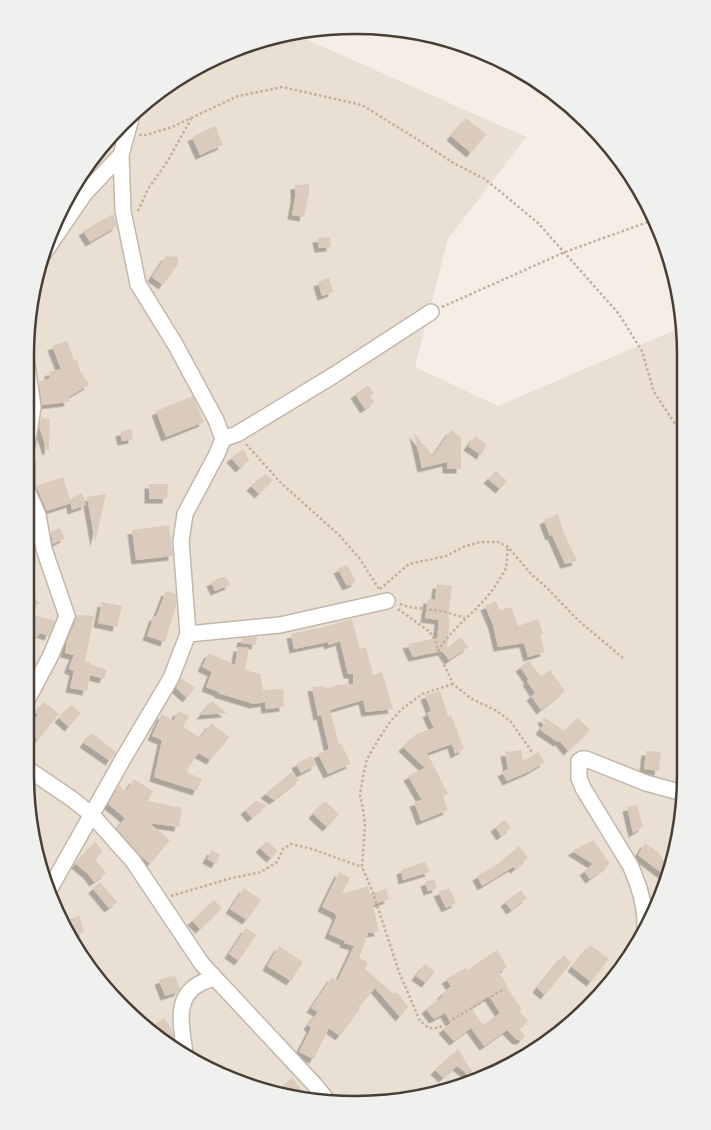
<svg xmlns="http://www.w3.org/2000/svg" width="711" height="1130" font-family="'PT Sans Narrow',sans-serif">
	<defs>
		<filter id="shadow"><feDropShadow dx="-4.5" dy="4.5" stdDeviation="0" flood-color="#0004"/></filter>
	</defs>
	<rect width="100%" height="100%" fill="#f5eee6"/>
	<path fill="#e9dfd3" d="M 292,33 L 526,137 L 448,239 L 415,367 L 498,406 L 684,326 L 685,334 L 683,817 L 661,901 L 618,976 L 539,1049 L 441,1094 L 355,1105 L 249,1087 L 154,1037 L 81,958 L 42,880 L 25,774 L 28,313 L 50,229 L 93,154 L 138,107 L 191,69 L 250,42 Z"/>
	<g fill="#dbcbbd" fill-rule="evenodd" filter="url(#shadow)">
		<path d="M 466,118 L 486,134 L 471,153 L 451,136 Z"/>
		<path d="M 215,126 L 223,145 L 200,155 L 192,137 Z"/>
		<path d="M 309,184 L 309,196 L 308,196 L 304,217 L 292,215 L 295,198 L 295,185 Z"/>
		<path d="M 113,214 L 117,226 L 90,242 L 83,231 Z"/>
		<path d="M 330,237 L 331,247 L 319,248 L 317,238 Z"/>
		<path d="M 166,256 L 178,257 L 178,264 L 163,285 L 152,277 Z"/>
		<path d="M 329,278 L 333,292 L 322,296 L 318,282 Z"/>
		<path d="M 67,341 L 74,360 L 77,360 L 80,370 L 89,385 L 68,397 L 69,402 L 42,405 L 39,382 L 50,378 L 49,372 L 61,369 L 52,346 Z"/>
		<path d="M 368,385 L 374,393 L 370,396 L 374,402 L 365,409 L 355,394 Z"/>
		<path d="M 193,396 L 204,422 L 166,437 L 156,411 Z"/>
		<path d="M 41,418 L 50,419 L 49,450 L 47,451 L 39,426 Z"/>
		<path d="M 132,429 L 133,439 L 122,441 L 120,432 Z"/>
		<path d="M 451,430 L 461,437 L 461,469 L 447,469 L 447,462 L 422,468 L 414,433 L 433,456 Z"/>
		<path d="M 475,436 L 487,444 L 481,455 L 468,446 Z"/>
		<path d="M 243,449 L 249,460 L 240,468 L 231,458 Z"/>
		<path d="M 496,471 L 507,481 L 500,489 L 488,479 Z"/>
		<path d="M 265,474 L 273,480 L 259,494 L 251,486 Z"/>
		<path d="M 63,477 L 71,503 L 47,511 L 36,486 Z"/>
		<path d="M 149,484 L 168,484 L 167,499 L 149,499 Z"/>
		<path d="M 82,493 L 86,505 L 72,510 L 70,499 Z"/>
		<path d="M 106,494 L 95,542 L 87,497 Z"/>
		<path d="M 558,514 L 563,531 L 577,561 L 565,564 L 552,535 L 550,536 L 544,520 Z"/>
		<path d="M 169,525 L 173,556 L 136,560 L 132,530 Z"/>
		<path d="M 60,528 L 65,538 L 53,544 L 51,532 Z"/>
		<path d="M 347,565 L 356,582 L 347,586 L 338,569 Z"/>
		<path d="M 222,577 L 226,577 L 230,585 L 215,591 L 211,582 Z"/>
		<path d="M 437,584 L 452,586 L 448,618 L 450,619 L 447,648 L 461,637 L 468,647 L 449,660 L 442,651 L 413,657 L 407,644 L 437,638 L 439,620 L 425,618 L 428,599 L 435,600 Z"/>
		<path d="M 166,591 L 176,594 L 176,606 L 165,642 L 147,636 L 154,616 L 156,617 Z"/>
		<path d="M 32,596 L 40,603 L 26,613 L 55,621 L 49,636 L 40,633 L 26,652 L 26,602 Z"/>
		<path d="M 496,601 L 500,610 L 511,607 L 518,626 L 538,619 L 543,634 L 540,635 L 545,652 L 528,657 L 524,643 L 498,647 L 493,625 L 485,606 Z"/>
		<path d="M 102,602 L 122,606 L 117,627 L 98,623 Z"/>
		<path d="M 76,615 L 94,616 L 85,661 L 91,663 L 90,664 L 107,670 L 104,679 L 90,675 L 87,691 L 70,688 L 74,671 L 69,669 L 69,667 L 74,655 L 65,653 L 67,641 L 76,620 Z"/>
		<path d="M 352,619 L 360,649 L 366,647 L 373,675 L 382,672 L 393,709 L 366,712 L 363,700 L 330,710 L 339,744 L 341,743 L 351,764 L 328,774 L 318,754 L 329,749 L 321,715 L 318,716 L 312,687 L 324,686 L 325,689 L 338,685 L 353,684 L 353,674 L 348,674 L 340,641 L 329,645 L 328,642 L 294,649 L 291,634 L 317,628 L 317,629 Z"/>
		<path d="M 257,637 L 256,645 L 241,643 L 242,638 Z"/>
		<path d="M 238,647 L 249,648 L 245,670 L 260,674 L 263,690 L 283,689 L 284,707 L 266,709 L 265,702 L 254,704 L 218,693 L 219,692 L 206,687 L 212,672 L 202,667 L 209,653 L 235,665 Z"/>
		<path d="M 529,661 L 541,677 L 550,670 L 565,691 L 541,710 L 531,696 L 535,693 L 527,681 L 529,680 L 520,667 Z"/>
		<path d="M 181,678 L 195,688 L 187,698 L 176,688 Z"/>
		<path d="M 440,691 L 448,716 L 451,715 L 464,749 L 455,754 L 452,744 L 427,753 L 448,794 L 443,796 L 448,810 L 421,821 L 414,802 L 422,800 L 408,776 L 425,768 L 403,747 L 416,734 L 434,728 L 427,713 L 431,711 L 425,695 Z"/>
		<path d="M 212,701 L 227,713 L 201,715 Z"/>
		<path d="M 44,702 L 59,714 L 38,740 L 26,730 L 38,715 L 35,712 Z"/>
		<path d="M 71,705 L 81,713 L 69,727 L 59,718 Z"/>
		<path d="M 178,711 L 189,716 L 183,727 L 200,738 L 211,723 L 229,737 L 221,748 L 220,747 L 211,760 L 198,753 L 186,772 L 202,779 L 197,791 L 154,777 L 162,740 L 152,736 L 162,714 L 173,721 Z"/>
		<path d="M 544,717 L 564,731 L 578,718 L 590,730 L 568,751 L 560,741 L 558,742 L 540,730 L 545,723 L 542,720 Z"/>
		<path d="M 92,733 L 116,752 L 110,761 L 84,743 Z"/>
		<path d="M 521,750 L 523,761 L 538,752 L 545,762 L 530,771 L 507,781 L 502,772 L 508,769 L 505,752 Z"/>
		<path d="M 646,751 L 661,752 L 659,771 L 644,769 Z"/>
		<path d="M 311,756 L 316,765 L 301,773 L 296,764 Z"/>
		<path d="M 292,772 L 299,780 L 274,800 L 265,794 Z"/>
		<path d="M 134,779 L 153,791 L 148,801 L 182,808 L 179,827 L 149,823 L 170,840 L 150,864 L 141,856 L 117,829 L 125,818 L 108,804 L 119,785 L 126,791 Z"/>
		<path d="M 256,801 L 267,805 L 252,818 L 245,810 Z"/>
		<path d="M 325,801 L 339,814 L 327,827 L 313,814 Z"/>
		<path d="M 637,805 L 643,827 L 633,833 L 627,807 Z"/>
		<path d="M 505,820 L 511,828 L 501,836 L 495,827 Z"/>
		<path d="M 593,840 L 610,864 L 590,879 L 584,871 L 593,864 L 572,851 Z"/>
		<path d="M 267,841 L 278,851 L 271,858 L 260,848 Z"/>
		<path d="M 95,842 L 103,851 L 95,859 L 106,873 L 94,882 L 88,874 L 76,864 Z"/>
		<path d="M 645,843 L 658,852 L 669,869 L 667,877 L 638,855 Z"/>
		<path d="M 519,846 L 528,858 L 515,869 L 513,867 L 482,886 L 477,876 L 498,864 Z"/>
		<path d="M 212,850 L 220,855 L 216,864 L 207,859 Z"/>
		<path d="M 425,862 L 430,872 L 403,880 L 401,870 Z"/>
		<path d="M 339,872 L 350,878 L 342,894 L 368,886 L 370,894 L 386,889 L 389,899 L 373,905 L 379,932 L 368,933 L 359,958 L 368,962 L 365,969 L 394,994 L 396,992 L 402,998 L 408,1007 L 400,1017 L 375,988 L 358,1008 L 360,1009 L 340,1036 L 329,1028 L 314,1059 L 299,1052 L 311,1028 L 308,1025 L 318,1012 L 311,1008 L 332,977 L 338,980 L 354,946 L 344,943 L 345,941 L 329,934 L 337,916 L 335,915 L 336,914 L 322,907 Z"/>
		<path d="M 434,879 L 437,888 L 428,891 L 425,882 Z"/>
		<path d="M 100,882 L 117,902 L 109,908 L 93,889 Z"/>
		<path d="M 244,888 L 261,900 L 247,920 L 230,909 Z"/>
		<path d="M 449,888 L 456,903 L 446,908 L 438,892 Z"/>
		<path d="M 521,890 L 527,898 L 511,910 L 505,902 Z"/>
		<path d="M 214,900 L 222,908 L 200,929 L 192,921 Z"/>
		<path d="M 79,916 L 84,932 L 71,938 L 65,921 Z"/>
		<path d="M 246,928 L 256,935 L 239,961 L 229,954 Z"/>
		<path d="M 590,945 L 609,959 L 591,982 L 572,967 Z"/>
		<path d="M 279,946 L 303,962 L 291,981 L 267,966 Z"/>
		<path d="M 497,950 L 507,967 L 499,972 L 507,985 L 506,986 L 522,1009 L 519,1011 L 528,1021 L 519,1029 L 524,1034 L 524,1038 L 521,1040 L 517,1040 L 507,1030 L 484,1046 L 471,1028 L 454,1041 L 443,1029 L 451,1023 L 445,1013 L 434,1019 L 426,1009 L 443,996 L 441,995 L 451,986 L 446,979 L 466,968 L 467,970 ZM 489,996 L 500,1013 L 483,1025 L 471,1008 Z"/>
		<path d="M 564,955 L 571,963 L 545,995 L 537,988 Z"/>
		<path d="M 425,964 L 435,972 L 426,983 L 416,976 Z"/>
		<path d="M 175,975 L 180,989 L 178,992 L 165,996 L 159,980 Z"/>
		<path d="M 164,1018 L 172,1029 L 174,1041 L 169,1045 L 154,1037 L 147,1029 Z"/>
		<path d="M 458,1049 L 476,1078 L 474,1079 L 457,1066 L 443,1078 L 435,1070 Z"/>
		<path d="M 292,1078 L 308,1097 L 276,1092 Z"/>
	</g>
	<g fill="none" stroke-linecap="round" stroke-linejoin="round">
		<defs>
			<g id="street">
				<path d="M 44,253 L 85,193 L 121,155"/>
				<path d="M 223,439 L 237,434 L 334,375 L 431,312"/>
				<path d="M 27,445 L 33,407 L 27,365"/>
				<path d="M 188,634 L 280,625 L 387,601"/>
				<path d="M 25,704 L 51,655 L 67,616 L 44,549 L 38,515 L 27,490 L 27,464"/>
				<path d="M 25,767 L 72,799 L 92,815 L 133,861 L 202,964 L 314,1084 L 327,1100"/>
				<path d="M 48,892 L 123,759 L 171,678 L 188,634 L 181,541 L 185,514 L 217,454 L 223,439 L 216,420 L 175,344 L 138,284 L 123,211 L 121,155 L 133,111"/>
				<path d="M 645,928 C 646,906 639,885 630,865 L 583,788 L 579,778 L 579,761 L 582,759 L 586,759 L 646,783 L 683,793"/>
				<path d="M 185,1053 C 182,1029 173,998 199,984 C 204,981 209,980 214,978"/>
			</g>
		</defs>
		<use href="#street" stroke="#c4b7aa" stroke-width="18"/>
		<g stroke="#c5ae97" stroke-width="2.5" stroke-dasharray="2.5 2.5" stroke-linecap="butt">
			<path d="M 139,135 L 146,135 L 172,127 L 238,96 L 282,87 L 362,105 L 423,143 L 455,164 L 485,179 L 538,223 L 619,314 L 642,351 L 654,392 L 685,439"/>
			<path d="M 138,211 L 148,189 L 167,162 L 191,119"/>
			<path d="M 442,307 L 565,252 L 656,219"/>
			<path d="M 246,444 L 281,483 L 339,535 L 360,559 L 379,589"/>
			<path d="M 380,589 L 409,564 L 446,556 L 463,547 L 480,542 L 498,542 L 508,547 L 531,574 L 546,587 L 579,621 L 623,658"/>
			<path d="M 400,604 L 409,607 L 442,611 L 465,618"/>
			<path d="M 398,609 L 430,632 L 436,642 L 438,651 L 453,684 L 472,699 L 497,711 L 511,722 L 532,752"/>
			<path d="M 438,651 C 454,624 483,608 499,580 C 501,576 505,572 506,567 C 507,561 507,554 508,547"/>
			<path d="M 453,684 L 422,694 L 402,709 L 390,722 L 377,742 L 367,759 L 363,776 L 360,795 L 363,809 L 365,825 L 362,867 L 372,890 L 399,972 L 420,1021 L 429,1028 L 438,1028 L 504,989"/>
			<path d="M 171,896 L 228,879 L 261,872 L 277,862 L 283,849 L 291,844 L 312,849 L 362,867"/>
		</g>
		<use href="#street" stroke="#fff" stroke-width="15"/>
	</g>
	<path d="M0 0H711V1130H0ZM355 34H356A321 321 0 0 1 677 355V775A321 321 0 0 1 356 1096H355A321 321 0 0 1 34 775V355A321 321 0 0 1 355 34Z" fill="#f0f0ef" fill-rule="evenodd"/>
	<path fill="none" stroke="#483e34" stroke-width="2.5" d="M355 34H356A321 321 0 0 1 677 355V775A321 321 0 0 1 356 1096H355A321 321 0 0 1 34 775V355A321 321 0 0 1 355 34Z"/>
</svg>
